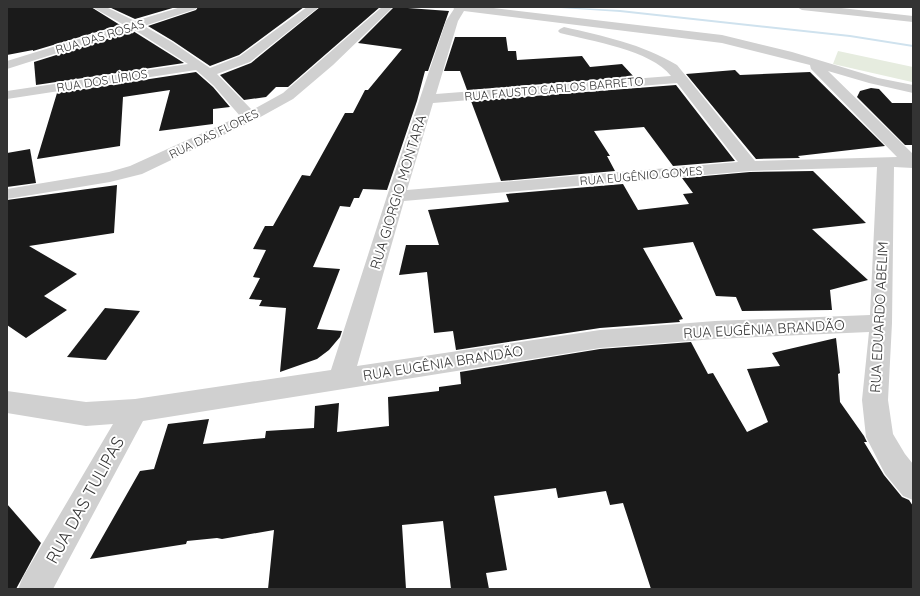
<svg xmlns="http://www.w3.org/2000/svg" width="920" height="596" font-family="Quicksand,sans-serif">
	<rect width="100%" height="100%" fill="#fff"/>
	<path fill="#e6ecdf" d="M 838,51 L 913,67 L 912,82 L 833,64 Z"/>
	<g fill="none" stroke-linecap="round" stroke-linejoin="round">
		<path fill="#cfe2ee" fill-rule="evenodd" d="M 559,7 L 620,10 L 850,35 L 913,45 L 913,47 L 850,37 L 620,12 L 561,8 Z"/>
	</g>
	<g fill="#1a1a1a">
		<path d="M 7,7 L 91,7 L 120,25 L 33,51 L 33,50 L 7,55 Z"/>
		<path d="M 109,7 L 176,7 L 135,19 Z"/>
		<path d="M 198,7 L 304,7 L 239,55 L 210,66 L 173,41 L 148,26 L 196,10 Z"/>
		<path d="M 320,7 L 380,7 L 288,87 L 276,87 L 266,97 L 244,100 L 220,75 L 251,63 Z"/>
		<path d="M 394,7 L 449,11 L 428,71 L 425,71 L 417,101 L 387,190 L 363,189 L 359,198 L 354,198 L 350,207 L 340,206 L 313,267 L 340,269 L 317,329 L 342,331 L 340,337 L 329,350 L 317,359 L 280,372 L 286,308 L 259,306 L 262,300 L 249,299 L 260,278 L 253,277 L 266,250 L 253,249 L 265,226 L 273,226 L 302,175 L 310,176 L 345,113 L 353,113 L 365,90 L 368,90 L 402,49 L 358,43 Z"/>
		<path d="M 133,31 L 184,63 L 36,85 L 34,62 Z"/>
		<path d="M 455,37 L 506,37 L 508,51 L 516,51 L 517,60 L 582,56 L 590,67 L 622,64 L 634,77 L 467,90 L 460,71 L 444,71 Z"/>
		<path d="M 735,70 L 740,75 L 810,72 L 885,146 L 798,156 L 800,158 L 756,159 L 686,74 Z"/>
		<path d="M 196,72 L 213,87 L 230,107 L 213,109 L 213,124 L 159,131 L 170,90 L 123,97 L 120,146 L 37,159 L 57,93 Z"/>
		<path d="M 676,85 L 735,161 L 673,166 L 644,127 L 594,131 L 610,156 L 607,156 L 615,171 L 501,181 L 471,101 Z"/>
		<path d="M 871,88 L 879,89 L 892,103 L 913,103 L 913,145 L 905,145 L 857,97 L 860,91 Z"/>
		<path d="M 30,149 L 36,183 L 7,187 L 7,153 Z"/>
		<path d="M 813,171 L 866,223 L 812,229 L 868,280 L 830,290 L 832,310 L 742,311 L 736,297 L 716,296 L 693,242 L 643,248 L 683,319 L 679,320 L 680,322 L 600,328 L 456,350 L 453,331 L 434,333 L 427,272 L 399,275 L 406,245 L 439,245 L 428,210 L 509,202 L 506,194 L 623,184 L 638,210 L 689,204 L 683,194 L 693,193 L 682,178 L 750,172 Z"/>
		<path d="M 117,185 L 114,233 L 29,246 L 77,274 L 44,296 L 67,310 L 26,338 L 7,325 L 7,200 Z"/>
		<path d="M 105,308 L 140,311 L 106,360 L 67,357 Z"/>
		<path d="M 836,338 L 840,373 L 838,374 L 840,402 L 864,436 L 867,442 L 864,442 L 884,475 L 902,497 L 909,500 L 913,506 L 913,589 L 651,589 L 623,503 L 610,505 L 606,491 L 558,498 L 556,488 L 494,496 L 507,570 L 486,573 L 489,589 L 451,589 L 443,521 L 402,525 L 406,589 L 268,589 L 274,530 L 222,539 L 217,538 L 187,541 L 186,544 L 90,559 L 140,471 L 154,469 L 168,424 L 209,419 L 203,444 L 265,438 L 266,431 L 314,428 L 315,406 L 339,403 L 337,432 L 389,426 L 388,397 L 439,391 L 439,387 L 461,384 L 460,372 L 600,349 L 691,342 L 708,374 L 713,373 L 747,432 L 768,422 L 747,369 L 780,366 L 772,353 Z"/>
		<path d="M 7,504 L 41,543 L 16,589 L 7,589 Z"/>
	</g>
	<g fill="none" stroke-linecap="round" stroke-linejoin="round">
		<g fill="#d0d0d0" fill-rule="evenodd">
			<path d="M 92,7 L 106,7 L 135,21 L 181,7 L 197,7 L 196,9 L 144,26 L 172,42 L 210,68 L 240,56 L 307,7 L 319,7 L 250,62 L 217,74 L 252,110 L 283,93 L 382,7 L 393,7 L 333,65 L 293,99 L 255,120 L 142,174 L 110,182 L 7,199 L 7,189 L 109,172 L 130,166 L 240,116 L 214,86 L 196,70 L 7,99 L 7,91 L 188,64 L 133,29 L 7,69 L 7,61 L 124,25 Z"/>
			<path d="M 453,7 L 485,7 L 722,35 L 792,52 L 878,78 L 913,85 L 913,93 L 869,83 L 828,71 L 913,154 L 913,168 L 894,167 L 892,323 L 888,400 L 893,434 L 905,454 L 913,464 L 913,500 L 903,496 L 885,474 L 866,437 L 862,400 L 869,332 L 715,339 L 600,348 L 143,421 L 53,589 L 18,589 L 23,577 L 113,424 L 86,426 L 7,413 L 7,391 L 86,402 L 135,399 L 331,370 L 387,196 L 446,21 L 454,9 ZM 464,11 L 722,43 L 810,65 L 811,69 L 897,157 L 755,161 L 677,65 C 642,44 603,36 564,27 L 560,29 L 558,31 L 560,33 C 591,41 651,50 671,76 L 436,94 L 458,21 ZM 677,83 L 738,162 L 407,190 L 433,103 ZM 877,167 L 870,315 L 715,321 L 600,330 L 357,366 L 404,201 L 750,171 Z"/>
			<path d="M 797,7 L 832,7 L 913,16 L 913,22 L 802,10 Z"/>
		</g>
	</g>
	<g text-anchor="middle" stroke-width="4" stroke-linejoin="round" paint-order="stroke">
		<g font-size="12" fill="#333" stroke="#fff">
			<text transform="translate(100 37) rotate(-17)" y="4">RUA DAS ROSAS</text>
			<text transform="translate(102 81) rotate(-9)" y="4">RUA DOS LÍRIOS</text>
			<text transform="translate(554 89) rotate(-5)" y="4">RUA FAUSTO CARLOS BARRETO</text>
			<text transform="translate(214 134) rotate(-26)" y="4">RUA DAS FLORES</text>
			<text transform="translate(641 176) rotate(-5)" y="4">RUA EUGÊNIO GOMES</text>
		</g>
		<g font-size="14" fill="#333" stroke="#fff">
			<text transform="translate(398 192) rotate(-73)" y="5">RUA GIORGIO MONTARA</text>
			<text transform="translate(879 317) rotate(-87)" y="5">RUA EDUARDO ABELIM</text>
			<text transform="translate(764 329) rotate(-3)" y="5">RUA EUGÊNIA BRANDÃO</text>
			<text transform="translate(443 363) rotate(-9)" y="5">RUA EUGÊNIA BRANDÃO</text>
		</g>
		<g font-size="17" fill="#333" stroke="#fff">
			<text transform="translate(85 500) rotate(-61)" y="6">RUA DAS TULIPAS</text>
		</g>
	</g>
	<rect width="920" height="596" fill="none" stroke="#333333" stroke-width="16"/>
</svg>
